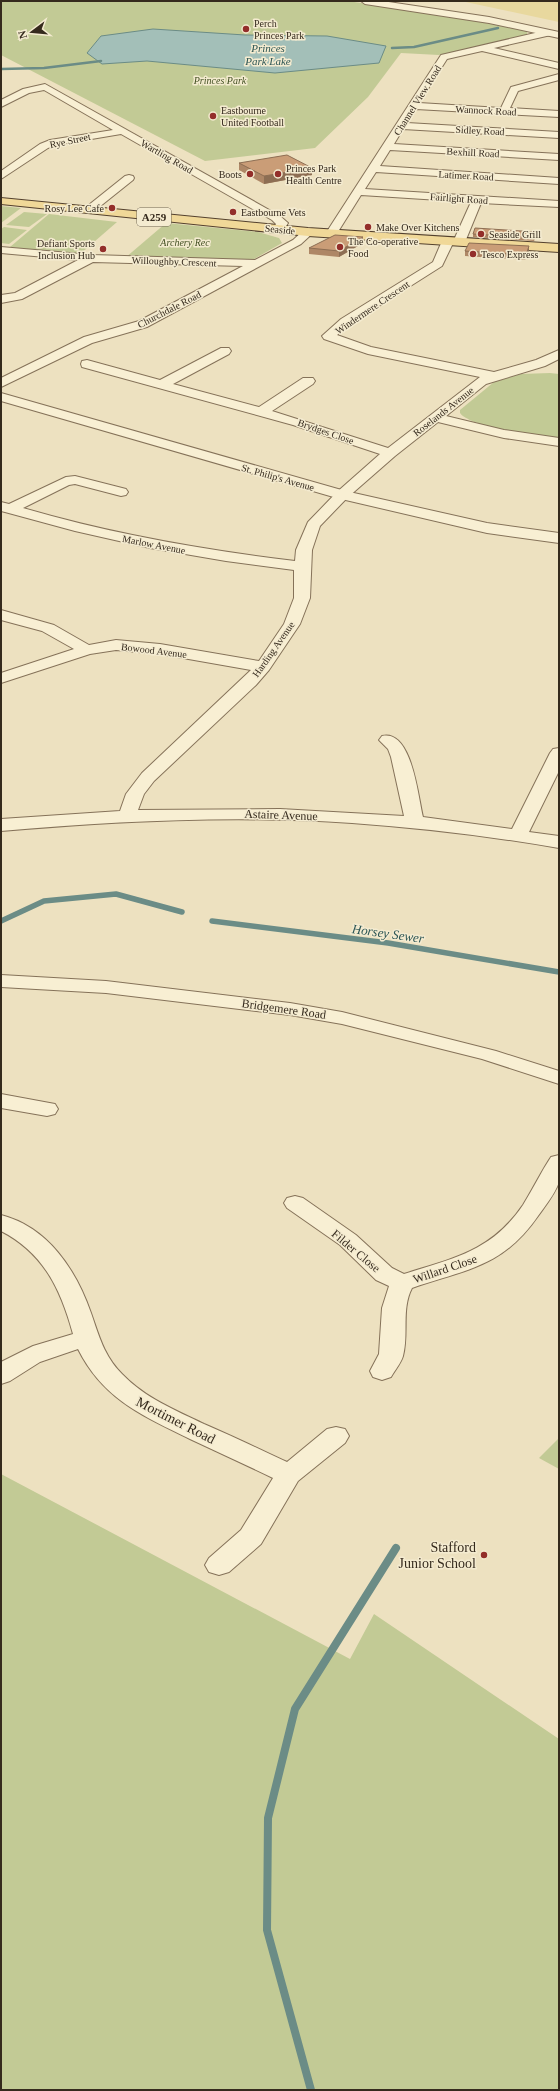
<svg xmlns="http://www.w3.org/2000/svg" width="560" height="2091" font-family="Georgia,serif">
	<rect width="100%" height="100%" fill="#ede1c0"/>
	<g fill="#c2ca95">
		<path d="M 1,1 L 347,1 L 434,13 L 527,31 L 527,36 L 439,55 L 401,53 L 368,97 L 315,148 L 205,161 L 1,55 Z"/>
		<path d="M 1,206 L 21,208 L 1,223 Z"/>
		<path d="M 24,212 L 47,214 L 29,227 L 6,225 Z"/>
		<path d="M 49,214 L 117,222 L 79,255 L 10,247 Z"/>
		<path d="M 166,223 L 258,232 L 279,238 L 282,243 L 254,259 L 242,260 L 125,258 Z"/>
		<path d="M 4,227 L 27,230 L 9,244 L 1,243 L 1,229 Z"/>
		<path d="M 550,373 L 559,374 L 559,438 C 539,436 471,428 460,413 L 460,410 L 494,382 L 521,374 Z"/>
		<path d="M 559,1438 L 559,1469 L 539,1458 Z"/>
		<path d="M 1,1474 L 350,1659 L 374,1614 L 559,1739 L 559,2090 L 1,2090 Z"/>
	</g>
	<path fill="#e8d89e" d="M 461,1 L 559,1 L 559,22 Z"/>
	<path fill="#a3bfb8" stroke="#6b8c86" d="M 153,29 L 245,35 L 327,36 L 386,46 L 379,63 L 275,73 L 147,61 L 102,64 L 87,53 L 101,36 Z"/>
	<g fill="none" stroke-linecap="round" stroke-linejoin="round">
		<g stroke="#6b8c86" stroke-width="2.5">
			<path d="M 392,48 L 414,47 L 498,28"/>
			<path d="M 1,69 L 44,68 L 101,61"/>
		</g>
		<g stroke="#6b8c86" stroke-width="5.5">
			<path d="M 1,921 L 44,901 L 116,894 L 182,912"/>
			<path d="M 212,921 L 388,943 L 559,972"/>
		</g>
		<path stroke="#6b8c86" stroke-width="8" d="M 311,2090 L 267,1930 L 268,1818 L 295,1709 L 396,1548"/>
		<defs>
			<g id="minor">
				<path d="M 548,30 L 552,33 L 551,35 L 494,48 L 559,63 L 559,69 L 482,51 L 447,59 L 419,103 L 501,108 L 511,87 L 559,74 L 559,80 L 518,91 L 510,108 L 559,111 L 559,117 L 416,109 L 407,123 L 559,132 L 559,138 L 403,129 L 394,144 L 559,154 L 559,160 L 390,150 L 380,166 L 559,178 L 559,184 L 376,172 L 365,189 L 559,201 L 559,207 L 481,203 L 465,242 L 459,245 L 453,242 L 471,202 L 361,195 L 336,235 L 328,235 L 326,233 L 441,55 Z"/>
				<path d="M 45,84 L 280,216 L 288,223 L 283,231 L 279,232 L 275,231 L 273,229 L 276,224 L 272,220 L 121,134 L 56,145 L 48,148 L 1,179 L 1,171 L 40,144 L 50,140 L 113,130 L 44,90 L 29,93 L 1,107 L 1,100 L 23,89 Z"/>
				<path d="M 129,175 L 133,176 L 134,178 L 133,180 L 93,212 L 85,212 L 84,210 L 85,208 L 125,176 Z"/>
				<path d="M 308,229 L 314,232 L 301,244 L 147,327 L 92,343 L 1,387 L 1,378 L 84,337 L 139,321 L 243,266 L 93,262 L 22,299 L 1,303 L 1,295 L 15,293 L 78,260 L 1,253 L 1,247 L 92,255 L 255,260 L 293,240 L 304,230 Z"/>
				<path d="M 448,238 L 454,241 L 442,266 L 349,325 L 337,335 L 371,347 L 494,372 L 536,360 L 559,350 L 559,359 L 545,366 L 486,384 L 446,416 L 504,430 L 559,438 L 559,446 L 504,438 L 438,422 L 395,456 L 347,498 L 320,526 L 312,550 L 310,598 L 300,624 L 269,670 L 256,685 L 154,781 L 144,794 L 138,810 L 280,809 L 404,816 L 391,757 L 388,749 L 379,740 L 382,736 C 412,729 418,797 423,817 L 512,829 L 550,753 L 553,749 L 559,748 L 559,771 L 529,832 L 559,836 L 559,848 C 490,836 421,828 352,823 C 235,815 118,821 1,831 L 1,819 L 120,811 L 126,794 L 142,773 L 251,670 L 160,654 L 116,650 L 90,654 L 1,683 L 1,673 L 74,649 L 42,631 L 1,620 L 1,610 L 54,625 L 89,645 L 116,640 L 160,644 L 259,661 L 284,624 L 294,598 L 294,570 L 226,561 L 150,548 L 75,531 L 5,512 L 1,511 L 1,502 L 9,504 L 66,477 L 75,476 L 126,489 L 128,492 L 126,495 L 121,496 L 75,484 L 69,485 L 23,508 C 112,534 203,550 295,561 L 296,550 L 308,522 L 337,492 L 380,454 L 293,425 L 82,367 L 81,364 L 82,361 L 87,360 L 160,380 L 221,348 L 229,348 L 231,351 L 229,354 L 173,384 L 259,407 L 303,378 L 313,378 L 315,381 L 313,384 L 272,411 L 388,448 L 480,377 L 368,354 L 324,339 L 322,336 L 341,319 L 433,262 L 442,241 Z"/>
				<path d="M 1,975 L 106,981 L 290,1003 L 342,1012 L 496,1051 L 559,1071 L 559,1084 L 482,1059 L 342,1024 L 290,1015 L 106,993 L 1,987 Z"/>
				<path d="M 1,1094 L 55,1104 L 58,1109 L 55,1114 L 47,1116 L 1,1108 Z"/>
				<path d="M 559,1155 C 559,1163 560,1175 559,1182 C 555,1194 545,1206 538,1216 C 502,1268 466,1269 412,1288 C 401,1309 409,1334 403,1356 C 401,1363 395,1370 391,1377 L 382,1380 L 373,1377 L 370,1371 L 379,1354 L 382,1308 L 389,1286 L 376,1280 L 340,1245 L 287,1208 L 284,1203 L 287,1198 L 295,1196 L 303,1198 L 356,1235 L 392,1268 L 404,1274 C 454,1258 492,1251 523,1205 C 533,1189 541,1172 551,1157 Z"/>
				<path d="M 1,1215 C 48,1227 76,1270 91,1313 C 99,1336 104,1356 122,1374 C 145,1398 175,1410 204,1424 C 232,1436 259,1449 287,1462 L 327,1429 L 336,1427 L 345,1429 L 349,1436 L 345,1443 L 298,1481 L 261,1544 L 229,1572 L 219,1575 L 209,1572 L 205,1565 L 209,1558 L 241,1530 L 273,1478 C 246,1465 218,1452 190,1439 C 143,1416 103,1399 78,1349 L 40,1362 L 10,1381 L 1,1384 L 1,1362 L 33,1346 L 73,1334 C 61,1290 44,1253 1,1231 Z"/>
			</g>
			<g id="tertiary">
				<path d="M 361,1 L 382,1 L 489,17 L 559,32 L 559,38 L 489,23 L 365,4 Z"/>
				<path d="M 1,393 L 345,491 L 487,523 L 559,533 L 559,543 L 487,533 L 337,498 L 1,401 Z"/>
			</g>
			<path id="primary" d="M 1,198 L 308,228 L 559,244 L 559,252 L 308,236 L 1,204 Z"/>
		</defs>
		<use href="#minor" stroke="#857259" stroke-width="2"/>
		<use href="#tertiary" stroke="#857259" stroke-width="2"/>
		<use href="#primary" stroke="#53402d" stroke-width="2"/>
		<use href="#minor" fill="#f8efd3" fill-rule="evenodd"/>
		<use href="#tertiary" fill="#f8efd3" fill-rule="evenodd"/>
		<use href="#primary" fill="#f0d898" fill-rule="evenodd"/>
	</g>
	<g fill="#ae8766">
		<path d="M 239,163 L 312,175 L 264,184 L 239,170 Z"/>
		<path d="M 473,234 L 537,235 L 534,241 L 473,237 Z"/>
		<path d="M 363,243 L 339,257 L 309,254 L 309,248 Z"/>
		<path d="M 465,251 L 529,252 L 525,260 L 465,256 Z"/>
	</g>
	<g fill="#8d6e53">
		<path d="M 312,168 L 312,175 L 264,184 L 264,176 Z"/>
		<path d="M 363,237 L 363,243 L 339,257 L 339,251 Z"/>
		<path d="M 529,246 L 529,252 L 525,260 L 526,255 Z"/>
	</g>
	<g fill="#ca9d77" stroke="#8d6e53">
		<path d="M 287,155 L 312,168 L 264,176 L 239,163 Z"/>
		<path d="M 475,228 L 537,232 L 534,238 L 473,234 Z"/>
		<path d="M 335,235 L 363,237 L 339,251 L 309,248 Z"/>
		<path d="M 469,243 L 529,246 L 526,255 L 465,251 Z"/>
	</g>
	<g fill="#932e2a" stroke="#f4ebd0" stroke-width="1.5">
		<circle cx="246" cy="29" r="4"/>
		<circle cx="213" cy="116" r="4"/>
		<circle cx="250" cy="174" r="4"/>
		<circle cx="278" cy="174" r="4"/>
		<circle cx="112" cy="208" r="4"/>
		<circle cx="233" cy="212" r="4"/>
		<circle cx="368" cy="227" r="4"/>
		<circle cx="481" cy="234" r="4"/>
		<circle cx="340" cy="247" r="4"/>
		<circle cx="103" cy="249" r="4"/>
		<circle cx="473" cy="254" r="4"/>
		<circle cx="484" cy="1555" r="4"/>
	</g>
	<g text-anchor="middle" stroke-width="3" stroke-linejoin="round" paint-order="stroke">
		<g font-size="10" fill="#352a1d" stroke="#f4ebd0" text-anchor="start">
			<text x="254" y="27">Perch<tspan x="254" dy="12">Princes Park</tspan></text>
			<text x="221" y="114">Eastbourne<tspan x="221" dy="12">United Football</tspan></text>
			<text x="286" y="172">Princes Park<tspan x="286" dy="12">Health Centre</tspan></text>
			<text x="242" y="178" text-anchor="end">Boots</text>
			<text x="104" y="212" text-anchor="end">Rosy Lee Cafe</text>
			<text x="241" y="216">Eastbourne Vets</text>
			<text x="376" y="231">Make Over Kitchens</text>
			<text x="489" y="238">Seaside Grill</text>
			<text x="348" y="245">The Co-operative<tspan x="348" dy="12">Food</tspan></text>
			<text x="95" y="247" text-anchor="end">Defiant Sports<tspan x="95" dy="12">Inclusion Hub</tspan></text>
			<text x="481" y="258">Tesco Express</text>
		</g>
		<g font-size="10" font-style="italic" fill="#445124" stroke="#f4ebd0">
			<text x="220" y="84">Princes Park</text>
			<text x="185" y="246">Archery Rec</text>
		</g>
		<g font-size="10" fill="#352a1d" stroke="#f4ebd0">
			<text transform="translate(417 100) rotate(-58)" y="4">Channel View Road</text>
			<text transform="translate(486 110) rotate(3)" y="4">Wannock Road</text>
			<text transform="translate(480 130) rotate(3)" y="4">Sidley Road</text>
			<text transform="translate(70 140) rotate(-12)" y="4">Rye Street</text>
			<text transform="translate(473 152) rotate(3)" y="4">Bexhill Road</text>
			<text transform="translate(167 156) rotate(30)" y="4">Wartling Road</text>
			<text transform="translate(466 175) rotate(3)" y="4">Latimer Road</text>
			<text transform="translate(459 198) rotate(4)" y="4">Fairlight Road</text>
			<text transform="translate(280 229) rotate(6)" y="4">Seaside</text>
			<text transform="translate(174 261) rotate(2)" y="4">Willoughby Crescent</text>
			<text transform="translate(372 307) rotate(-34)" y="4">Windermere Crescent</text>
			<text transform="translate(169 309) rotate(-27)" y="4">Churchdale Road</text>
			<text transform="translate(443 411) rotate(-38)" y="4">Roselands Avenue</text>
			<text transform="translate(326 431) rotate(19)" y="4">Brydges Close</text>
			<text transform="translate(278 477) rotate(16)" y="4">St. Philip's Avenue</text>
			<text transform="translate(154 544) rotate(11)" y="4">Marlow Avenue</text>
			<text transform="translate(273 649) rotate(-55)" y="4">Harding Avenue</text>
			<text transform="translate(154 650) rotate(7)" y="4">Bowood Avenue</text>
		</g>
		<g font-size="11" font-style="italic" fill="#2c5554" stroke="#f4ebd0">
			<text x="268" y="52">Princes<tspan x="268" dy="13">Park Lake</tspan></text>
		</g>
		<rect fill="#f4ebd0" stroke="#6e6453" stroke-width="1" x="137" y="208" width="34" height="18" rx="3"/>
		<g font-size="11" font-weight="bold" fill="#352a1d">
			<text x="154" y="221">A259</text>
		</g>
		<g font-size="12" fill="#352a1d" stroke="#f4ebd0">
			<text transform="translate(281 815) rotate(2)" y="4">Astaire Avenue</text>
			<text transform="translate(284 1009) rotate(8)" y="4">Bridgemere Road</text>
			<text transform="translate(356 1251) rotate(40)" y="4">Filder Close</text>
			<text transform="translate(445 1269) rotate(-19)" y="4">Willard Close</text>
		</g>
		<g font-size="13" font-style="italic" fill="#2c5554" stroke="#f4ebd0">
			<text transform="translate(388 933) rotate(8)" y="5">Horsey Sewer</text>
		</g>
		<g font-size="14" fill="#352a1d" stroke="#f4ebd0">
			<text transform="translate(176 1420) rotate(27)" y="5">Mortimer Road</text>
		</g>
		<g font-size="14" fill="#352a1d" stroke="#f4ebd0" text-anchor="end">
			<text x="476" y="1552">Stafford<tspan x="476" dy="16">Junior School</tspan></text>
		</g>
	</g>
	<rect width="560" height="2091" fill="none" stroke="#352a1d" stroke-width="4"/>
	<g transform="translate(32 32) rotate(254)" stroke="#f4ebd0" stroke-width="3" paint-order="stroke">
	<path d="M0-3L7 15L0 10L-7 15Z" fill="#352a1d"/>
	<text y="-6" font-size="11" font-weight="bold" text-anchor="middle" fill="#352a1d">N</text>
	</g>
</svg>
